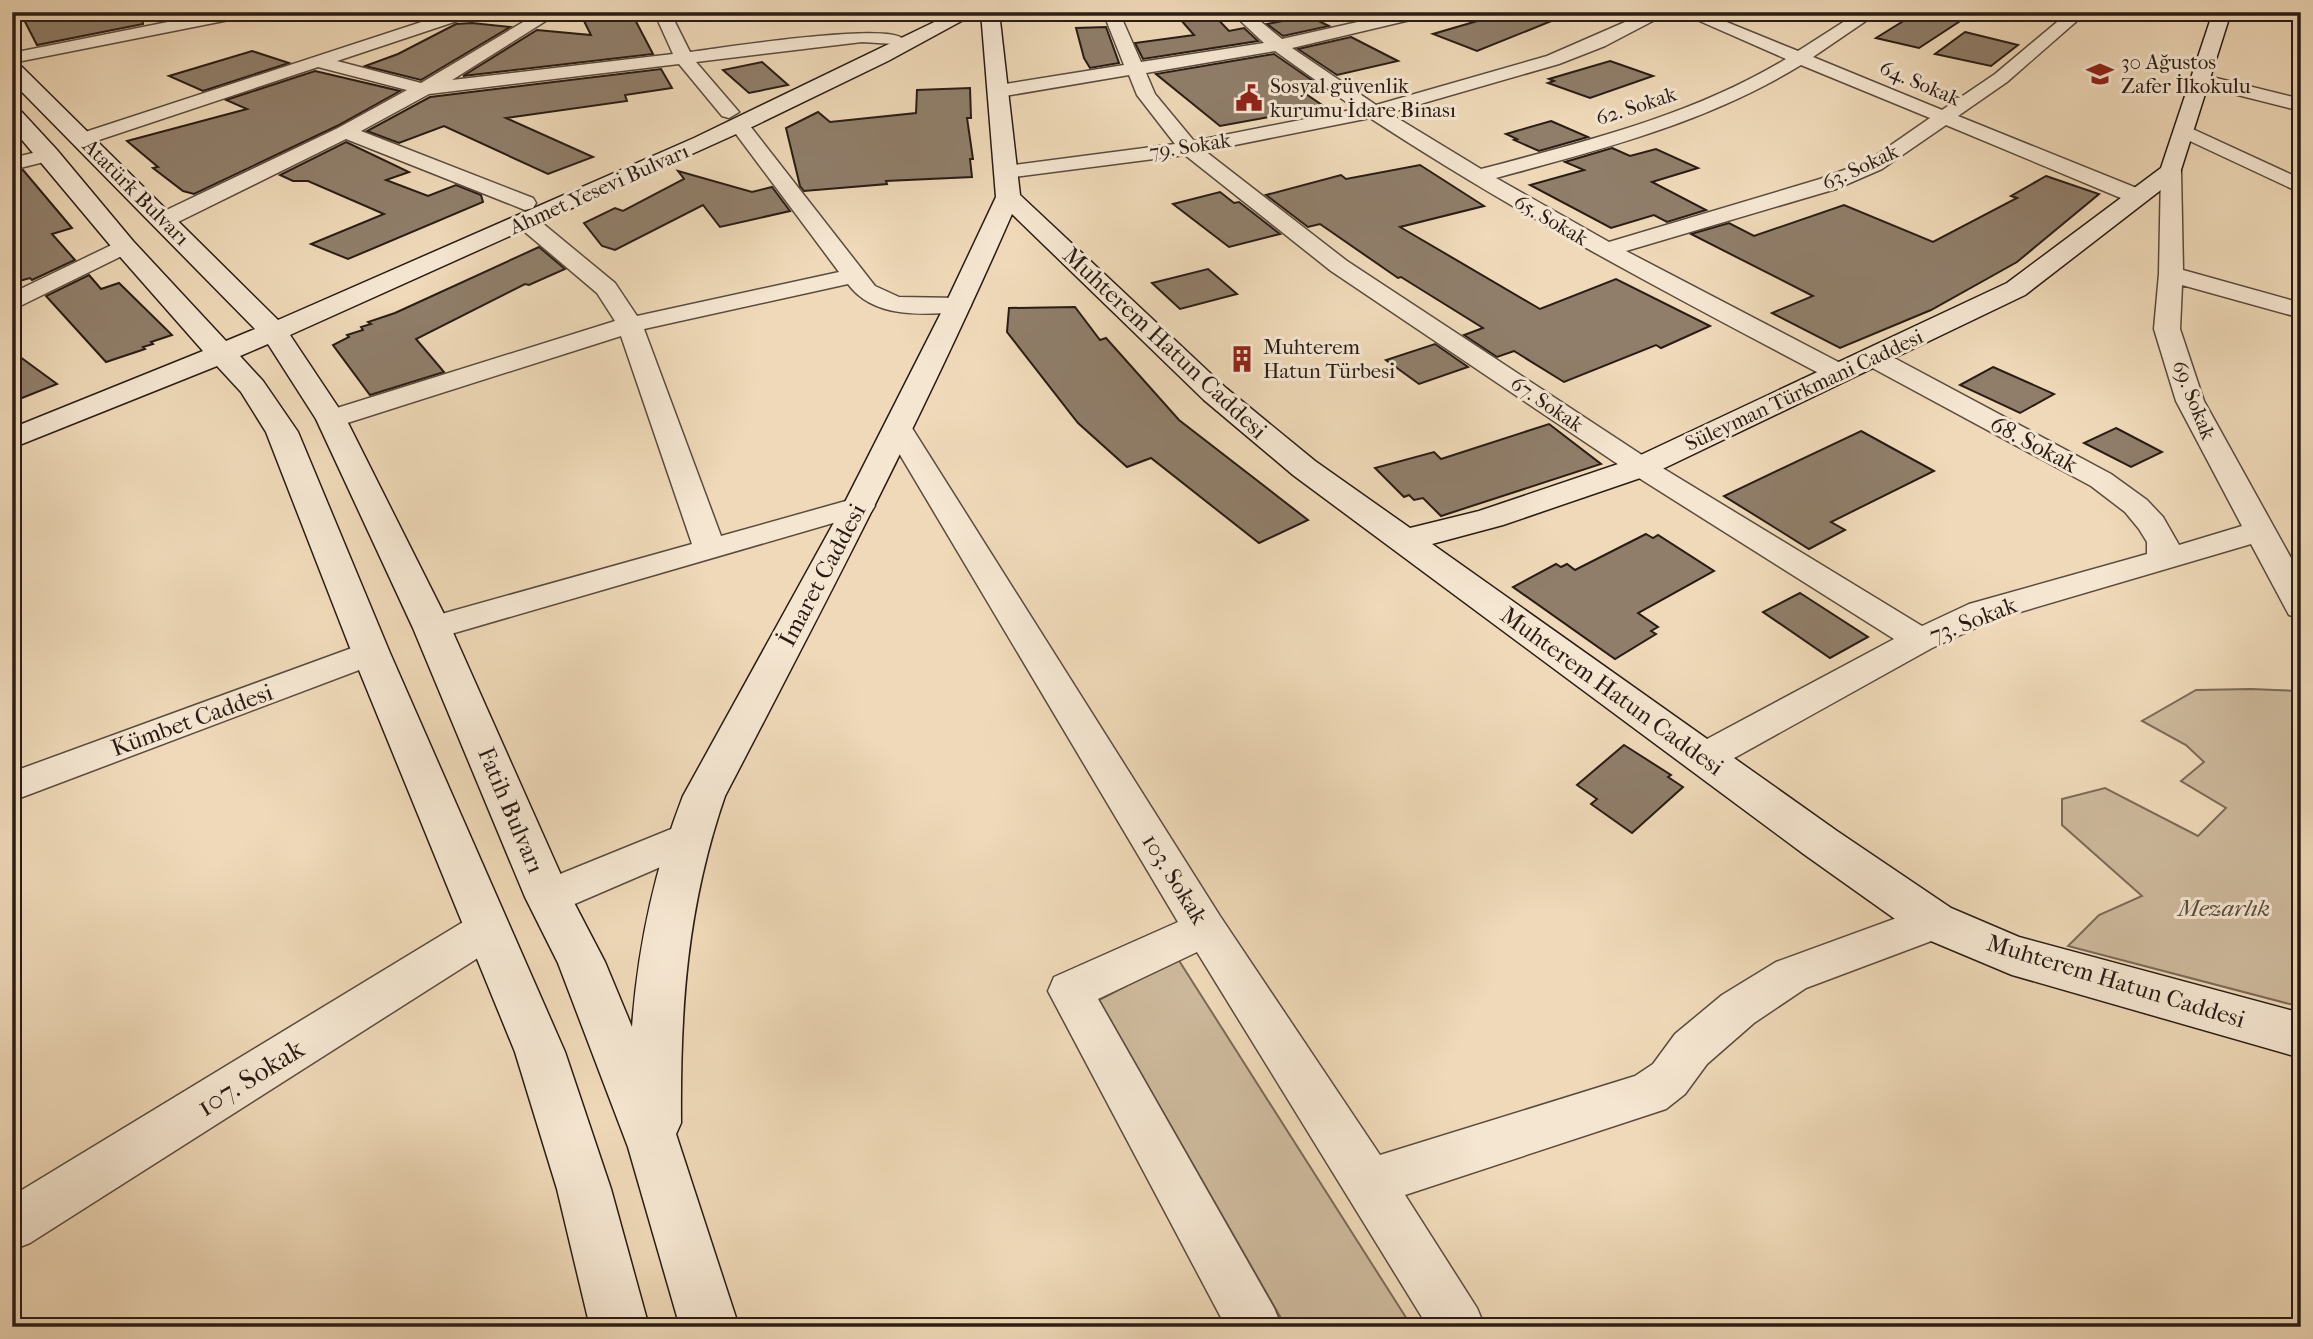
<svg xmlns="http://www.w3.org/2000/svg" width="2313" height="1339" font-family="'IM FELL French Canon',serif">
	<rect width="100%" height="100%" fill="#efd9b8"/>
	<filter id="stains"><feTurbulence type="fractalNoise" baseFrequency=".00286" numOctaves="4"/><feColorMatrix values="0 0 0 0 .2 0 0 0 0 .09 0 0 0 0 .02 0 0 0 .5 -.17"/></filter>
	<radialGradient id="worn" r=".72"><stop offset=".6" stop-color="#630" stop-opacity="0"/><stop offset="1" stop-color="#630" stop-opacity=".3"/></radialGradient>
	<g fill="#cdb99c" stroke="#7b6a58" stroke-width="2">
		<path d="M 2251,689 L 2301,691 L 2301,1007 L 2068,946 L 2099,915 L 2142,896 L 2062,825 L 2062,799 L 2105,788 L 2198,836 L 2226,808 L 2181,781 L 2204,762 L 2186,745 L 2142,721 L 2196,690 Z"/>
		<path d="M 1178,959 L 1412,1327 L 1286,1327 L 1099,1000 Z"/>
	</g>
	<g fill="#907e6a" stroke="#291c15" stroke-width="2">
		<path d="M 20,12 L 142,12 L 143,24 L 37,45 Z"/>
		<path d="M 619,12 L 631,12 L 653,54 L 463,76 L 537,30 L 591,35 L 582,17 Z"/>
		<path d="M 1174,12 L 1211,12 L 1229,31 L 1244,28 L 1258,41 L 1143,59 L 1135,43 L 1194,35 Z"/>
		<path d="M 1508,12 L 1551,12 L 1554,20 L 1477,51 L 1433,34 Z"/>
		<path d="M 1918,12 L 1974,12 L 1919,48 L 1876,38 Z"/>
		<path d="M 1308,16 L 1329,26 L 1283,36 L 1267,24 Z"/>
		<path d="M 472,23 L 510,27 L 421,80 L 365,66 L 398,54 L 456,24 Z"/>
		<path d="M 1106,27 L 1119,63 L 1090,68 L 1084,58 L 1076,28 Z"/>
		<path d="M 1965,32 L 2018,45 L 1991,66 L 1935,54 Z"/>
		<path d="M 1351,37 L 1398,61 L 1337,75 L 1298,49 Z"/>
		<path d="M 252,51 L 289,63 L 203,91 L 169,76 Z"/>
		<path d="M 1274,54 L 1313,81 L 1294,86 L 1325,107 L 1220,126 L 1156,74 Z"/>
		<path d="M 1610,61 L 1653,76 L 1590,98 L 1548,83 L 1554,81 L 1549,79 Z"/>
		<path d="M 762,62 L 788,85 L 749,93 L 723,70 Z"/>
		<path d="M 661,69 L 672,88 L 625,95 L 627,101 L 506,118 L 593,157 L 548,174 L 444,126 L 399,143 L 367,131 L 430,97 Z"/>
		<path d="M 315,71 L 400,91 L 337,126 L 194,194 L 183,191 L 153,168 L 158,167 L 127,141 L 247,109 L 226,100 Z"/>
		<path d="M 970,88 L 971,118 L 967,118 L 973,159 L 970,159 L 972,177 L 886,181 L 887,184 L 804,191 L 800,186 L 786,128 L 818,112 L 830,122 L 916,113 L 917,90 Z"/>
		<path d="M 1551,121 L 1588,137 L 1539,151 L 1514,140 L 1517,139 L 1506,134 Z"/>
		<path d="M 346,142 L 409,172 L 386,180 L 428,196 L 456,185 L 481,195 L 483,202 L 348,259 L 311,244 L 384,214 L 308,181 L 293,181 L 280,175 Z"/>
		<path d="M 1612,148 L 1630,156 L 1656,149 L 1698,168 L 1652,182 L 1706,210 L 1667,222 L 1654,215 L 1611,228 L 1530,185 L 1584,170 L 1565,162 Z"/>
		<path d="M 1420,165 L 1484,206 L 1400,227 L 1540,309 L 1616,279 L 1710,326 L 1661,348 L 1656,345 L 1564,382 L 1514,351 L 1497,357 L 1464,335 L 1483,328 L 1401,277 L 1398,278 L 1320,224 L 1308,227 L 1266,195 L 1341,175 L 1346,179 Z"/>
		<path d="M 23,170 L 72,228 L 52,234 L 75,260 L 32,280 L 30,278 L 12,283 L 12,172 Z"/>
		<path d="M 678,171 L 752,192 L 772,187 L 790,211 L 720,227 L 703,205 L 615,250 L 602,246 L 584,223 L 615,208 L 623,211 L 684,179 Z"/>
		<path d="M 2046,176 L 2099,194 L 2017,262 L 1931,310 L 1840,348 L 1772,313 L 1813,296 L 1691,234 L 1729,223 L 1754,236 L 1844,205 L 1933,242 L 2017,198 L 2011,196 Z"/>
		<path d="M 1220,192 L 1234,203 L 1239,202 L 1280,234 L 1229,247 L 1173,204 Z"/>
		<path d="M 539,247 L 565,269 L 529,285 L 525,284 L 416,339 L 444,372 L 370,395 L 333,345 L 349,337 L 347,335 L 363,330 L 361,327 L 371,324 L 368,322 L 395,313 Z"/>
		<path d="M 1208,269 L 1237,294 L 1180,309 L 1152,283 Z"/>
		<path d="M 89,275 L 101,289 L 119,283 L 172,335 L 151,342 L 153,344 L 143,347 L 145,349 L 106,362 L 46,296 Z"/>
		<path d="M 1075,307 L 1100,340 L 1106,338 L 1179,420 L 1308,520 L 1259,543 L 1151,458 L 1127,467 L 1078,423 L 1007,332 L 1009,308 Z"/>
		<path d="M 1435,344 L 1468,367 L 1419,384 L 1386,360 Z"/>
		<path d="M 12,351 L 57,384 L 12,402 Z"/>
		<path d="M 1993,367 L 2054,394 L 2020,413 L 1960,385 Z"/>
		<path d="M 1549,424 L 1601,464 L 1441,516 L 1423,498 L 1414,500 L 1409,495 L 1404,497 L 1375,468 L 1434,452 L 1441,459 Z"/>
		<path d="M 2116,428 L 2162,452 L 2131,467 L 2084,443 Z"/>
		<path d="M 1861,431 L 1934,471 L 1831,522 L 1845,530 L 1809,549 L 1724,496 Z"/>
		<path d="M 1646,534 L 1653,538 L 1658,535 L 1714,571 L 1638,613 L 1658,627 L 1651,631 L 1656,634 L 1615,659 L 1513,587 L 1556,564 L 1561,567 L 1567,564 L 1575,570 Z"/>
		<path d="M 1800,593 L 1868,637 L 1830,658 L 1763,612 Z"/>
		<path d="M 1624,745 L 1671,775 L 1668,777 L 1683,787 L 1632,833 L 1591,804 L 1597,799 L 1577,785 Z"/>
	</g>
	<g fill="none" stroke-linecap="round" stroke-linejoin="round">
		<defs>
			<g id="street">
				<path d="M 218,12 L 252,12 L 244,17 L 12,63 L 12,53 Z"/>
				<path d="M 452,12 L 477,12 L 475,15 L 337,61 L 421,83 L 540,12 L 560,12 L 452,80 L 673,54 L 654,12 L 670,12 L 690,52 C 721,48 887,22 903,39 L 894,44 L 862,42 L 696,62 L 739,112 L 729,118 L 722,116 L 679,64 L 429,94 L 361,131 L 533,198 L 536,203 L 533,208 L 525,210 L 346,139 L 172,225 L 156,225 L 153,220 L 156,215 L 338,128 L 407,90 L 318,67 L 90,143 L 76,143 L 73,139 L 76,135 Z"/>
				<path d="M 985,12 L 1037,12 L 1029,17 L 991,20 L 985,19 L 983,15 Z"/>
				<path d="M 1103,12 L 1119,12 L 1141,62 L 1264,43 L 1231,12 L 1249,12 L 1282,39 L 1402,12 L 1433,12 L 1431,15 L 1292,48 L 1376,105 L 1547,56 L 1648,12 L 1670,12 L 1605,46 L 1559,64 L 1389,113 L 1481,169 C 1587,141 1691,116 1786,59 L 1679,12 L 1702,12 L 1798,51 L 1859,12 L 1879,12 L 1813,57 L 1942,110 L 1995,74 L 2069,12 L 2087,12 L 2007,82 L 1958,116 L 2144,191 L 2147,196 L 2144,201 L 2128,201 L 1946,125 L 1882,169 L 1836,189 L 1626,251 L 1848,367 L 1852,373 L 1848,379 L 1839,381 L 1830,379 C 1673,296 1518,215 1370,118 L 1205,151 L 1347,261 L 1651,461 L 1922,626 L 1969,604 L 2147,554 L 2147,542 L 2139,529 L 2125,512 L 2091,486 L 1865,364 L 1861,358 L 1865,352 L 1874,350 L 1883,352 L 2111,474 L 2147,500 L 2163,517 L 2179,545 L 2242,526 L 2176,401 L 2154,329 L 2159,274 L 2161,171 L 2164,167 L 2178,167 L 2181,171 L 2183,270 L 2301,303 L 2301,318 L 2182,285 L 2180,329 L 2204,401 L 2301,576 L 2301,618 L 2289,615 L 2251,544 L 1993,620 L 1932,648 L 1718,767 L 1705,771 L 1692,767 L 1686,757 L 1692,747 L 1894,639 L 1631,473 L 1331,271 L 1185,155 L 1007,178 L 1000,176 L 997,172 L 1000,168 L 1007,166 L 1175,144 L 1137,95 L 1129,75 L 999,97 L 990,91 L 999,85 L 1124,65 ZM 1275,51 L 1356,109 L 1194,141 L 1155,94 L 1146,73 ZM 1801,65 L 1930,118 L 1868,161 L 1820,179 L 1609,242 L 1496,178 C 1602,149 1706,123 1801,65 Z"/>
				<path d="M 2200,74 L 2301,99 L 2301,111 L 2194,84 L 2191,80 Z"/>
				<path d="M 740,120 L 747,122 L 875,286 L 899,297 L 959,298 L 968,300 L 971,305 L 968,310 L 959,312 C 921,315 873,318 848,284 L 644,329 L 721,536 L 860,497 L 871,500 L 875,506 L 871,512 L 444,636 L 432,639 L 420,636 L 415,628 L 420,620 L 692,544 L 621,336 L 341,425 L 331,427 L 321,425 L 317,419 L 321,413 L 615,321 L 597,293 L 519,227 L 516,222 L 519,217 L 535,217 L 615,283 L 637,316 L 839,272 L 730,126 Z"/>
				<path d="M 2184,125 L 2301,179 L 2301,193 L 2177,135 L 2174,131 L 2177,127 Z"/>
				<path d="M 49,149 L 56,151 L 59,155 L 56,159 L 12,170 L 12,158 Z"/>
				<path d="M 124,239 L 132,241 L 136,246 L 132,251 L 12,310 L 12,293 Z"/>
				<path d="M 898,420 L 908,422 L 912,428 L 1220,916 L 1380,1155 L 1635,1076 L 1653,1064 L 1675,1034 L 1722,995 L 1776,962 L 1935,904 L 1950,910 L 1956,922 L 1950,934 L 1806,988 L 1754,1023 L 1707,1064 L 1685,1094 L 1666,1109 L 1405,1195 L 1477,1308 L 1485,1327 L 1428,1327 L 1197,952 L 1098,999 L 1274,1308 L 1282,1327 L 1226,1327 L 1048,991 L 1054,977 L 1178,922 L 884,428 L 888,422 Z"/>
				<path d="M 371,641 L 383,645 L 388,653 L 383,661 L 12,801 L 12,772 Z"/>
				<path d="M 686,823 L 700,828 L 706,839 L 700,850 L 563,909 L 548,914 L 533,909 L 527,897 L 533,885 Z"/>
				<path d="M 488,911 L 503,916 L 509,929 L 503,942 L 30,1243 L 12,1250 L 12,1196 L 473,916 Z"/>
			</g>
			<path id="secondary" d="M 955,12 L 978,12 L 888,61 L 754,126 L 290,335 L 346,419 L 451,628 L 569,893 L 605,962 L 632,1027 C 638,947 654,871 683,796 L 843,506 L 945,305 L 996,197 L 981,12 L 999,12 L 1020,195 L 1226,388 L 1315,461 L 1410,528 L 1479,511 L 1630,460 L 2007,283 L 2161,168 L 2213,12 L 2231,12 L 2179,176 L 2025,295 L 1652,474 L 1503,525 L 1432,544 L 1837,831 L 1951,908 L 2019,937 L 2301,1013 L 2301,1058 L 2012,975 L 1919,936 L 1805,855 L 1293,475 L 1204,400 L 1012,214 C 925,413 825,604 725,796 C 687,906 680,1008 681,1123 L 676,1134 L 739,1327 L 680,1327 L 628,1147 L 558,963 L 525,897 L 413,628 L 316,419 L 268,344 L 240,356 L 263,381 L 298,432 L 390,653 L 565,1052 L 611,1189 L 649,1327 L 590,1327 L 557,1189 L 515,1052 L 352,653 L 266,432 L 241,392 L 217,366 L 12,448 L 12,428 L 203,351 L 115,251 L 12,128 L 12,109 L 20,110 L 57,150 L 133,241 L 226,341 L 255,329 L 23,93 L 12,81 L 12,62 L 19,64 L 278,320 L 694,138 Z"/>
		</defs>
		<use href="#street" stroke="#5a4b3e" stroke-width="3"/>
		<use href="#secondary" stroke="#291c15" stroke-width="3"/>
		<use href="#street" fill="#f5e6d1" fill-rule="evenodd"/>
		<use href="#secondary" fill="#f5e6d1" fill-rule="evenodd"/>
	</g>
	<defs>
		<symbol id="school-bare" viewBox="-9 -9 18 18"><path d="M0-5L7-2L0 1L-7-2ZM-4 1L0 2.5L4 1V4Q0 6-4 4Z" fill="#8f2418" stroke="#f5e6d1" stroke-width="2.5" paint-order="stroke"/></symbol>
		<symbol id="civic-bare" viewBox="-9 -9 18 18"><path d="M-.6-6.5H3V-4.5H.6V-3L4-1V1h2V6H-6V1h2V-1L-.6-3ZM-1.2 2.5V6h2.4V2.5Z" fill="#8f2418" stroke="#f5e6d1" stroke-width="2.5" paint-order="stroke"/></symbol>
		<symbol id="building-bare" viewBox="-9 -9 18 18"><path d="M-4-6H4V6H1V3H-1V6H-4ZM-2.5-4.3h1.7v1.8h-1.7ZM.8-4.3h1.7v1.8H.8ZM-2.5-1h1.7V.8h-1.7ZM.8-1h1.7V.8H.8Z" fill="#8f2418" stroke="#f5e6d1" stroke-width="2.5" paint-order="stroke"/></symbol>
	</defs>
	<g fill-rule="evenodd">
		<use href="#school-bare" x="2081" y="55" width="38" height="38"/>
		<use href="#civic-bare" x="1230" y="79" width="38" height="38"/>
		<use href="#building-bare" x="1223" y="340" width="38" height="38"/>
	</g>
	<g text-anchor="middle" stroke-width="6" stroke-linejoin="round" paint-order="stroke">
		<g font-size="21" fill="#291c15" stroke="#f5e6d1" text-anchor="start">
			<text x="2121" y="69">30 Ağustos<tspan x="2121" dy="24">Zafer İlkokulu</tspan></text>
			<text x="1270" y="93">Sosyal güvenlik<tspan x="1270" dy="24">kurumu İdare Binası</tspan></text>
			<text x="1263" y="354">Muhterem<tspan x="1263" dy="24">Hatun Türbesi</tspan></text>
		</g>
		<g font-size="21" fill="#291c15" stroke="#f5e6d1">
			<text transform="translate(1920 83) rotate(23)" y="7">64. Sokak</text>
			<text transform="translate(1636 106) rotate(-18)" y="7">62. Sokak</text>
			<text transform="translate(1190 146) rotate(-9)" y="7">79. Sokak</text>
			<text transform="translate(1860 167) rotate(-25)" y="7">63. Sokak</text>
			<text transform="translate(599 189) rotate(-24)" y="7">Ahmet Yesevi Bulvarı</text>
			<text transform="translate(136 192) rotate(45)" y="7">Atatürk Bulvarı</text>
			<text transform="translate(1551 220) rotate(30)" y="7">65. Sokak</text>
			<text transform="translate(1804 390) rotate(-25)" y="7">Süleyman Türkmani Caddesi</text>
			<text transform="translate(2194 400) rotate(68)" y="7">69. Sokak</text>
			<text transform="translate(1547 404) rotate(34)" y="7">67. Sokak</text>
		</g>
		<g font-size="24" fill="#291c15" stroke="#f5e6d1">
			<text transform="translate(1165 343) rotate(43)" y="8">Muhterem Hatun Caddesi</text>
			<text transform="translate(2034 444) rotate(28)" y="8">68. Sokak</text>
			<text transform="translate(822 575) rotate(-62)" y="8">İmaret Caddesi</text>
			<text transform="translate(1973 620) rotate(-21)" y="8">73. Sokak</text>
			<text transform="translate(1612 691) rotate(36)" y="8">Muhterem Hatun Caddesi</text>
			<text transform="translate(192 720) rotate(-20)" y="8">Kümbet Caddesi</text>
			<text transform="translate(511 810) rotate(67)" y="8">Fatih Bulvarı</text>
			<text transform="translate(1175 879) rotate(58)" y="8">103. Sokak</text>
			<text transform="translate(2116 981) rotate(17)" y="8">Muhterem Hatun Caddesi</text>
		</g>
		<g font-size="24" font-style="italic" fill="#5a4b3e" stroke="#f5e6d1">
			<text x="2224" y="916">Mezarlık</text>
		</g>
		<g font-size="28" fill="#291c15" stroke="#f5e6d1">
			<text transform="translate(250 1077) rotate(-32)" y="10">107. Sokak</text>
		</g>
	</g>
	<rect width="2313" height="1339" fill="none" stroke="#efd9b8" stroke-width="42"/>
	<rect x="14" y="14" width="2285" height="1311" fill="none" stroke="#291c15" stroke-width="3.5"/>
	<rect x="21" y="21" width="2271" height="1297" fill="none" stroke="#291c15" stroke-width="2"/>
	<rect width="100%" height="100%" filter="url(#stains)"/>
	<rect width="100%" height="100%" fill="url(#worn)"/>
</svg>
